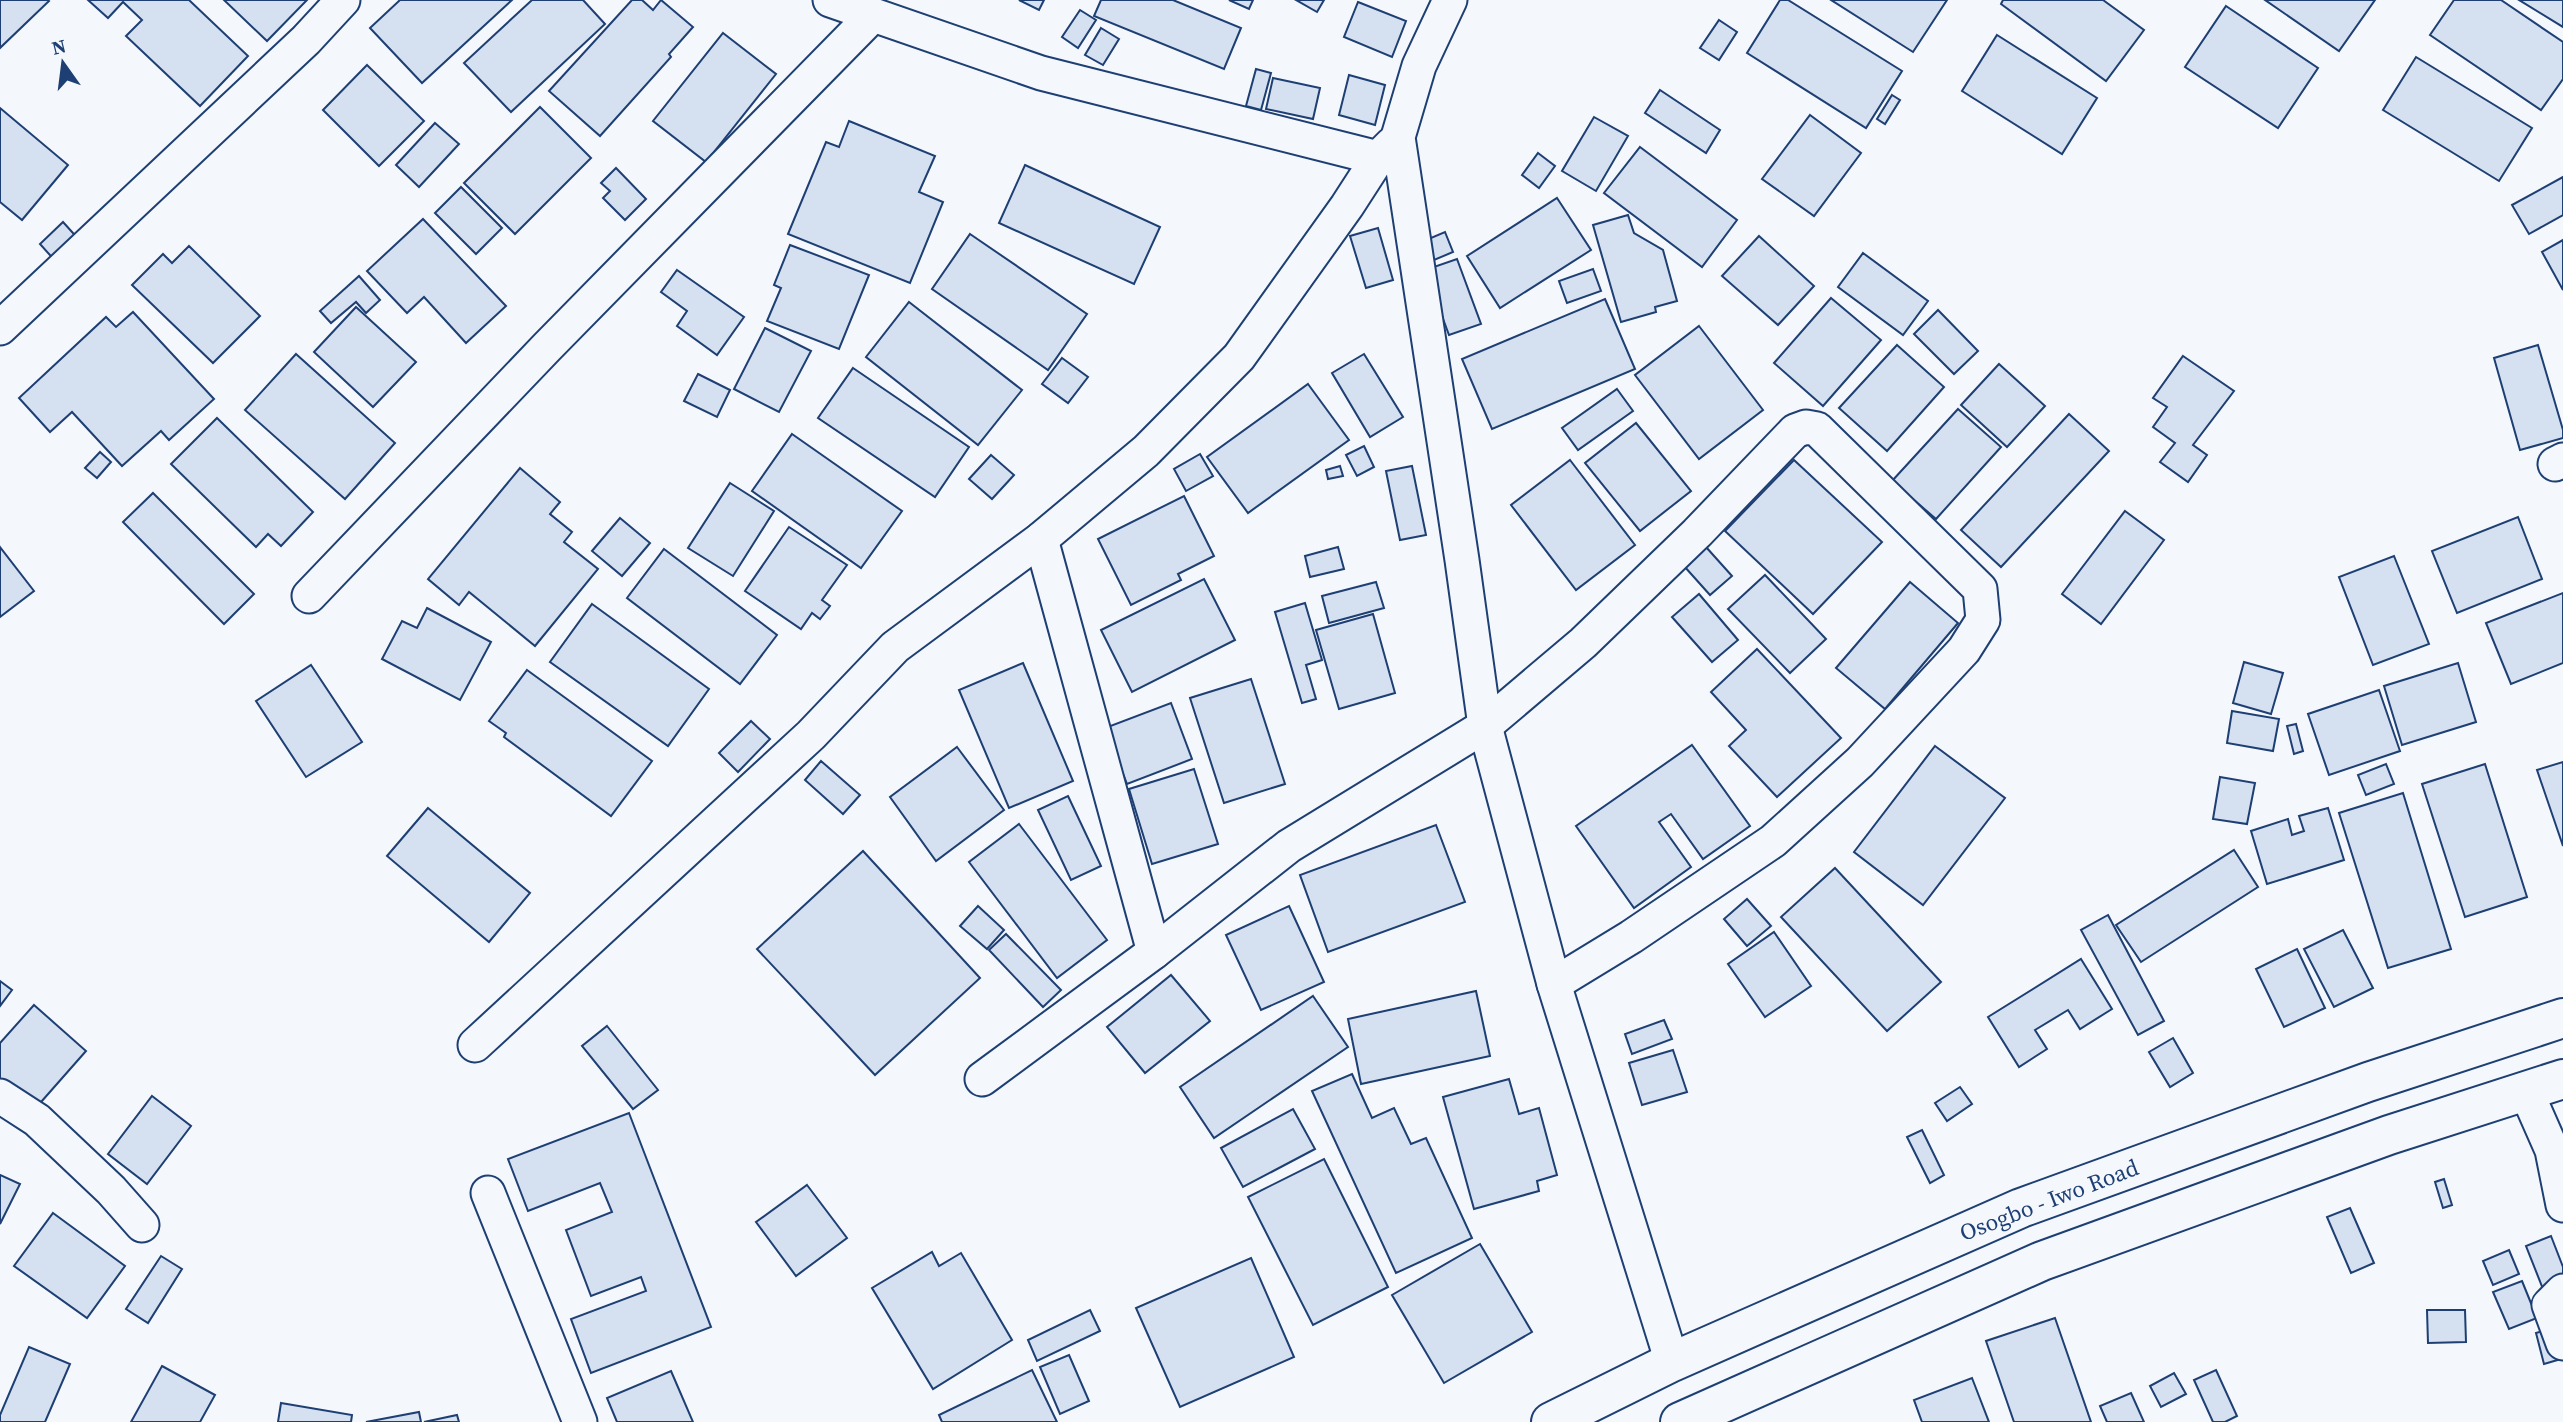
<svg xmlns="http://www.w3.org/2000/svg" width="2563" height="1422" font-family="'Source Serif 4',serif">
	<rect width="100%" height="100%" fill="#f4f7fb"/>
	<g fill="#d5e0f0" stroke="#1d3f73" stroke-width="2">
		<path d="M 0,0 L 48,0 L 49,1 L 0,48 Z"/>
		<path d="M 88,0 L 189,0 L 248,56 L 200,106 L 126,36 L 142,20 L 123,2 L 108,18 Z"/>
		<path d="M 224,0 L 307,0 L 267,41 Z"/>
		<path d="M 400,0 L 512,0 L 422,83 L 370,28 Z"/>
		<path d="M 532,0 L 583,0 L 605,24 L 511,112 L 464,63 Z"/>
		<path d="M 632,0 L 642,0 L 653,10 L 661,0 L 693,27 L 669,54 L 671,57 L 600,136 L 549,91 Z"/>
		<path d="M 1019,0 L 1044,0 L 1039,10 Z"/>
		<path d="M 1101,0 L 1173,0 L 1241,28 L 1224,69 L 1094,16 Z"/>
		<path d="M 1229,0 L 1253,0 L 1249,9 Z"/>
		<path d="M 1296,0 L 1324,0 L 1317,12 Z"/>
		<path d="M 1780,0 L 1788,0 L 1902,71 L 1866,128 L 1747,53 Z"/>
		<path d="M 1831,0 L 1947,0 L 1913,52 Z"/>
		<path d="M 2003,0 L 2103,0 L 2144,30 L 2106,81 L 2001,4 Z"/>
		<path d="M 2265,0 L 2375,0 L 2339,51 Z"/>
		<path d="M 2454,0 L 2501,0 L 2563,42 L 2563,79 L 2541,110 L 2430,35 Z"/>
		<path d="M 2519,0 L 2563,0 L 2563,27 Z"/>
		<path d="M 1358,2 L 1406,21 L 1392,57 L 1344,37 Z"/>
		<path d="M 2226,6 L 2318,68 L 2278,128 L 2185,67 Z"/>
		<path d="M 1080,10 L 1096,20 L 1078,48 L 1062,37 Z"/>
		<path d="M 1719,20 L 1737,32 L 1719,60 L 1700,48 Z"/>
		<path d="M 1101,28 L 1119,39 L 1103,65 L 1085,55 Z"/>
		<path d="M 723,33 L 776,74 L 706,162 L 653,121 Z"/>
		<path d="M 1997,35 L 2097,98 L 2062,154 L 1962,91 Z"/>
		<path d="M 2416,57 L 2532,128 L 2499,181 L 2383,110 Z"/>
		<path d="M 367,65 L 424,121 L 379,166 L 323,110 Z"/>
		<path d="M 1256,69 L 1271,73 L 1261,110 L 1246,106 Z"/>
		<path d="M 1349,75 L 1385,85 L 1375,125 L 1339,115 Z"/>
		<path d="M 1273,78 L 1320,88 L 1313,119 L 1266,109 Z"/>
		<path d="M 1660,90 L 1720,130 L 1706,153 L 1645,113 Z"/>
		<path d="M 1892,95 L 1900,100 L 1885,124 L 1877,119 Z"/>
		<path d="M 540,107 L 591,158 L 515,234 L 464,183 Z"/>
		<path d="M 0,108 L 68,165 L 22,220 L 0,202 Z"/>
		<path d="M 1810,115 L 1861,153 L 1814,216 L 1762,179 Z"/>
		<path d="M 1594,117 L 1628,136 L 1596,191 L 1562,171 Z"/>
		<path d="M 849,121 L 935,156 L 919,192 L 943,202 L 910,283 L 788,234 L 826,142 L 839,147 Z"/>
		<path d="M 435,123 L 459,144 L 419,187 L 396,165 Z"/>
		<path d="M 1640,147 L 1737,220 L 1702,267 L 1604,193 Z"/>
		<path d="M 1538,153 L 1555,166 L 1539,188 L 1522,175 Z"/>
		<path d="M 1025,165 L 1160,227 L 1134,284 L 999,223 Z"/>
		<path d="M 616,168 L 646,199 L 625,220 L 603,198 L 610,191 L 601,183 Z"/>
		<path d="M 2563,177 L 2563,215 L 2529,234 L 2512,205 Z"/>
		<path d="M 461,187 L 502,228 L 476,254 L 435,213 Z"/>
		<path d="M 1557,198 L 1591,250 L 1500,308 L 1467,256 Z"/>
		<path d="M 1628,215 L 1634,233 L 1663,250 L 1677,301 L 1655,307 L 1656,312 L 1621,322 L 1593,225 Z"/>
		<path d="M 423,219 L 506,306 L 466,343 L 424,297 L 407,313 L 367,271 Z"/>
		<path d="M 63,222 L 82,243 L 58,264 L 40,244 Z"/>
		<path d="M 1378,228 L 1393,280 L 1366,288 L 1350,236 Z"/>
		<path d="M 1445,232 L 1453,252 L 1434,260 L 1426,240 Z"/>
		<path d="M 970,234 L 1087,314 L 1048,370 L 932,289 Z"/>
		<path d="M 1759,236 L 1814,286 L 1778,325 L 1722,276 Z"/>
		<path d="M 2563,240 L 2563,290 L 2542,252 Z"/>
		<path d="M 790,245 L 869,275 L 839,349 L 767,321 L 781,288 L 774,285 Z"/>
		<path d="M 189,246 L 260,316 L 213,363 L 132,285 L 163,254 L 172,263 Z"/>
		<path d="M 1863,253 L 1928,301 L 1903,335 L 1838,287 Z"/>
		<path d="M 1457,259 L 1481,324 L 1449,335 L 1425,270 Z"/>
		<path d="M 1593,269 L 1601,291 L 1567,303 L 1559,281 Z"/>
		<path d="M 677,270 L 744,317 L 717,355 L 677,326 L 687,311 L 661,292 Z"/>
		<path d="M 359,276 L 380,300 L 366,313 L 356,302 L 331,323 L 320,311 Z"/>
		<path d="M 1831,298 L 1881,340 L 1823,406 L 1774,363 Z"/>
		<path d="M 1605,299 L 1635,369 L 1492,429 L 1462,359 Z"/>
		<path d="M 909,302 L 1022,390 L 978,445 L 866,357 Z"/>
		<path d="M 356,307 L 416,362 L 373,407 L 314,352 Z"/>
		<path d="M 1938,310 L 1978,351 L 1954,374 L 1914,334 Z"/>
		<path d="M 133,312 L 214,399 L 169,440 L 161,431 L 122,466 L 72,412 L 50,432 L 19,398 L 106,317 L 116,327 Z"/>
		<path d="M 1699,326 L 1763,410 L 1699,459 L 1635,375 Z"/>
		<path d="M 765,328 L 811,351 L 779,412 L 734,389 Z"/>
		<path d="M 1897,345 L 1944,387 L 1887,451 L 1839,408 Z"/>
		<path d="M 2538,345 L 2563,430 L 2563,438 L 2520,450 L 2494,358 Z"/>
		<path d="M 296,354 L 395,443 L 345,499 L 245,410 Z"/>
		<path d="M 1364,354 L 1403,417 L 1370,437 L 1332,373 Z"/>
		<path d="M 2183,356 L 2234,391 L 2193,445 L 2207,455 L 2188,482 L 2160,462 L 2175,443 L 2153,427 L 2167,407 L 2153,398 Z"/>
		<path d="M 1062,358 L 1088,377 L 1068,403 L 1042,384 Z"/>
		<path d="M 1999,364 L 2045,406 L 2007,447 L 1961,405 Z"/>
		<path d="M 853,368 L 969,447 L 935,497 L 818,418 Z"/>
		<path d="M 698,374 L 730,390 L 717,417 L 684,401 Z"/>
		<path d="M 1308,384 L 1349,440 L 1248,513 L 1207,457 Z"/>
		<path d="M 1617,389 L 1633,411 L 1578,450 L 1562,428 Z"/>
		<path d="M 1958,409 L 2001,447 L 1936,519 L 1892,481 Z"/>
		<path d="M 2069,414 L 2109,451 L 2001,567 L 1961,530 Z"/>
		<path d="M 217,418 L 313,512 L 281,546 L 268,534 L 256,547 L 171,464 Z"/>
		<path d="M 1636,423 L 1691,491 L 1640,531 L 1585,463 Z"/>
		<path d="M 792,434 L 902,511 L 861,568 L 752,491 Z"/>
		<path d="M 1364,446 L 1374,467 L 1357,476 L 1346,455 Z"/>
		<path d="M 100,452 L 111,462 L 97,478 L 85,468 Z"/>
		<path d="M 1200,454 L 1213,476 L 1186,491 L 1174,469 Z"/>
		<path d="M 991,455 L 1014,475 L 992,499 L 969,479 Z"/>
		<path d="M 1570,460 L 1635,545 L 1576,590 L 1511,505 Z"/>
		<path d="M 1794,460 L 1882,542 L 1813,614 L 1725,531 Z"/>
		<path d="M 1340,466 L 1343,476 L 1328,479 L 1326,470 Z"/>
		<path d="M 1412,466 L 1426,535 L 1400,540 L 1386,471 Z"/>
		<path d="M 520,468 L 560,502 L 550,514 L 572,532 L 564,542 L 598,569 L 535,646 L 469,592 L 459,605 L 428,579 Z"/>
		<path d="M 730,483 L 774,511 L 733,576 L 688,548 Z"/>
		<path d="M 153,493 L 254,594 L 224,624 L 123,522 Z"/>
		<path d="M 1184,496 L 1214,556 L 1178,574 L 1181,580 L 1131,605 L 1098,539 Z"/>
		<path d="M 2125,511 L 2164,540 L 2101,624 L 2062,594 Z"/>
		<path d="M 2518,517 L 2542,579 L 2457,613 L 2432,551 Z"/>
		<path d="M 620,518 L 650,543 L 622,576 L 592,551 Z"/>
		<path d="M 789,527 L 847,565 L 822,600 L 830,606 L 820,619 L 812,613 L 801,629 L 745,591 Z"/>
		<path d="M 0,547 L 34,591 L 0,617 Z"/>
		<path d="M 1338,547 L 1344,569 L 1310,577 L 1305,556 Z"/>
		<path d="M 1706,547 L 1732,576 L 1710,595 L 1684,566 Z"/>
		<path d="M 664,549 L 777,635 L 740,684 L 627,598 Z"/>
		<path d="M 2394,556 L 2429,644 L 2373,665 L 2339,577 Z"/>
		<path d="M 1765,575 L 1826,639 L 1790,673 L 1728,609 Z"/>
		<path d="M 1204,579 L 1235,640 L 1132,692 L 1101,630 Z"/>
		<path d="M 1376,582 L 1384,608 L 1329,623 L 1322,596 Z"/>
		<path d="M 1910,582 L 1958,623 L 1885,709 L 1836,668 Z"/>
		<path d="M 2563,593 L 2563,663 L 2511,684 L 2486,623 Z"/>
		<path d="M 1699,594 L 1738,640 L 1712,662 L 1672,617 Z"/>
		<path d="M 1305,603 L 1322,660 L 1306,665 L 1316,699 L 1302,703 L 1275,612 Z"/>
		<path d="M 592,604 L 709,689 L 668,746 L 550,662 Z"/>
		<path d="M 427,608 L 491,642 L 460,700 L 382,659 L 402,621 L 417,628 Z"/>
		<path d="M 1373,614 L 1395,693 L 1339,709 L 1316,630 Z"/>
		<path d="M 1757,649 L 1841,738 L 1777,797 L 1729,746 L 1746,730 L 1711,692 Z"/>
		<path d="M 2244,662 L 2283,673 L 2271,714 L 2233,703 Z"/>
		<path d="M 1023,663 L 1073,781 L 1009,808 L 959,690 Z"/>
		<path d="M 2458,663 L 2476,722 L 2402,745 L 2384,686 Z"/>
		<path d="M 311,665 L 362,742 L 306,777 L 256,701 Z"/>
		<path d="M 527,670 L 652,761 L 611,816 L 504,737 L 506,733 L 489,721 Z"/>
		<path d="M 1251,679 L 1285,784 L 1224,803 L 1190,698 Z"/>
		<path d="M 2379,690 L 2400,751 L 2329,775 L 2308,714 Z"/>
		<path d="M 1171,703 L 1192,759 L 1127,784 L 1105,728 Z"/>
		<path d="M 2232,711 L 2279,719 L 2273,751 L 2227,743 Z"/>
		<path d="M 751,721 L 770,739 L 738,772 L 719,753 Z"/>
		<path d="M 2296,724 L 2303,751 L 2294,754 L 2287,726 Z"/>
		<path d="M 1692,745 L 1750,826 L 1703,859 L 1671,814 L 1659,822 L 1691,867 L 1634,908 L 1576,826 Z"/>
		<path d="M 1935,746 L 2005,798 L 1923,905 L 1854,852 Z"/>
		<path d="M 957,747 L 1004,810 L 936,861 L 890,797 Z"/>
		<path d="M 821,761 L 860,795 L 843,814 L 805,780 Z"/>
		<path d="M 2563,762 L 2563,846 L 2537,770 Z"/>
		<path d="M 2386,764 L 2394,784 L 2366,795 L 2358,775 Z"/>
		<path d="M 2485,764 L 2527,897 L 2465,917 L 2422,784 Z"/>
		<path d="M 1194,769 L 1218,844 L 1152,864 L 1129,789 Z"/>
		<path d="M 2220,777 L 2255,783 L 2247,824 L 2213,819 Z"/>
		<path d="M 2403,793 L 2451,949 L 2388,968 L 2339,813 Z"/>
		<path d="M 1068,796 L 1101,866 L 1071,880 L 1038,810 Z"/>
		<path d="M 428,808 L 530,893 L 489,942 L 387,856 Z"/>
		<path d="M 2328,808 L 2344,860 L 2267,884 L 2251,831 L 2288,819 L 2292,835 L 2304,831 L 2299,816 Z"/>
		<path d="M 1019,824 L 1107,940 L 1057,978 L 969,862 Z"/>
		<path d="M 1436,825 L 1465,902 L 1328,952 L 1300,875 Z"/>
		<path d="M 2234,850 L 2258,887 L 2141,962 L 2116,925 Z"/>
		<path d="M 863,851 L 980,978 L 875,1075 L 757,949 Z"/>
		<path d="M 1835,868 L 1941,982 L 1887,1031 L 1781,917 Z"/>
		<path d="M 1747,899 L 1771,926 L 1747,946 L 1724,919 Z"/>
		<path d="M 978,906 L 1004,930 L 987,949 L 960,926 Z"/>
		<path d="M 1289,906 L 1324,982 L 1261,1010 L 1226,935 Z"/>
		<path d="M 2108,915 L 2164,1021 L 2138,1035 L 2081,930 Z"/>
		<path d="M 2343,930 L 2373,988 L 2334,1007 L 2304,949 Z"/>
		<path d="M 1774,932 L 1811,986 L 1765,1017 L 1728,964 Z"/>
		<path d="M 1006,934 L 1061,990 L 1043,1007 L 989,950 Z"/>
		<path d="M 2297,949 L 2325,1008 L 2284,1027 L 2256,969 Z"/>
		<path d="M 2081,959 L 2112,1009 L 2080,1029 L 2068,1010 L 2035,1030 L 2047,1049 L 2019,1067 L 1988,1017 Z"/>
		<path d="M 1171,975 L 1210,1021 L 1145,1073 L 1107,1027 Z"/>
		<path d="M 0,981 L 12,990 L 0,1006 Z"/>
		<path d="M 1476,991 L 1490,1056 L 1361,1084 L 1348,1019 Z"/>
		<path d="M 1313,996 L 1348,1047 L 1214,1138 L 1180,1087 Z"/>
		<path d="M 34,1005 L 86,1051 L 34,1110 L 0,1080 L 0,1043 Z"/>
		<path d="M 1664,1020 L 1672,1039 L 1632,1054 L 1625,1034 Z"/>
		<path d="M 607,1026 L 658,1090 L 633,1109 L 582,1046 Z"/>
		<path d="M 2173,1038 L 2193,1073 L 2170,1087 L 2149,1052 Z"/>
		<path d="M 1673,1050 L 1687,1092 L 1642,1105 L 1629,1063 Z"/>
		<path d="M 1352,1074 L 1372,1118 L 1394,1108 L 1411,1144 L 1426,1138 L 1472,1238 L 1396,1273 L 1312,1091 Z"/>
		<path d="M 1509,1079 L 1519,1114 L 1539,1108 L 1557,1175 L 1537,1181 L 1539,1191 L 1474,1209 L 1443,1097 Z"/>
		<path d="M 1960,1087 L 1972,1104 L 1947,1121 L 1935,1103 Z"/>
		<path d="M 152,1096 L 191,1126 L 147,1184 L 108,1154 Z"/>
		<path d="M 1293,1109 L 1315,1149 L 1243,1187 L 1221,1148 Z"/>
		<path d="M 629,1113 L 711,1327 L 591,1373 L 571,1319 L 646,1291 L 641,1277 L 591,1296 L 566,1230 L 612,1212 L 600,1183 L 528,1211 L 508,1159 Z"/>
		<path d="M 1922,1130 L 1944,1175 L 1930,1183 L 1907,1137 Z"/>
		<path d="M 1324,1159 L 1388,1287 L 1313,1325 L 1248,1197 Z"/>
		<path d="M 0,1175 L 20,1184 L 0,1224 Z"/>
		<path d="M 2444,1179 L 2452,1205 L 2443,1208 L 2435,1182 Z"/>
		<path d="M 807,1185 L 847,1238 L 796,1276 L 756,1222 Z"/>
		<path d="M 2350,1208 L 2374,1263 L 2351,1273 L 2327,1217 Z"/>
		<path d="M 53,1213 L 125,1266 L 87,1318 L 14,1266 Z"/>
		<path d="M 2551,1236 L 2563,1267 L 2563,1281 L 2543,1289 L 2526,1246 Z"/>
		<path d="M 1480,1244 L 1532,1332 L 1444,1383 L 1392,1295 Z"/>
		<path d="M 2509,1250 L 2519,1274 L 2493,1285 L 2483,1261 Z"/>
		<path d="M 932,1252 L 939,1266 L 961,1253 L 1012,1340 L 933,1389 L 872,1288 Z"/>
		<path d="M 161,1256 L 182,1269 L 148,1323 L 126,1309 Z"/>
		<path d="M 1251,1258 L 1294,1357 L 1180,1407 L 1136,1308 Z"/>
		<path d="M 2522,1281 L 2537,1318 L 2509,1329 L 2493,1292 Z"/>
		<path d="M 1090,1310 L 1100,1331 L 1037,1361 L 1028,1340 Z"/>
		<path d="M 2427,1310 L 2465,1310 L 2466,1342 L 2428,1343 Z"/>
		<path d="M 2055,1318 L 2091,1422 L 2014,1422 L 1986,1341 Z"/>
		<path d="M 2553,1328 L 2561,1359 L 2544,1364 L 2536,1333 Z"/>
		<path d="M 29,1347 L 70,1364 L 45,1422 L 0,1422 L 0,1415 Z"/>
		<path d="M 1069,1355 L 1089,1401 L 1060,1414 L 1040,1367 Z"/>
		<path d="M 162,1366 L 215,1395 L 200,1422 L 131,1422 Z"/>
		<path d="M 1032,1370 L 1057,1422 L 942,1422 L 939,1415 Z"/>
		<path d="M 2216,1370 L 2237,1416 L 2225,1422 L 2213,1422 L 2194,1380 Z"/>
		<path d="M 671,1371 L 693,1422 L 617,1422 L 607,1398 Z"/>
		<path d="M 2174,1373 L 2186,1394 L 2161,1407 L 2150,1386 Z"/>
		<path d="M 1972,1378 L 1989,1422 L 1922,1422 L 1914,1400 Z"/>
		<path d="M 2131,1393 L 2144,1422 L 2107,1422 L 2100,1406 Z"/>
		<path d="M 281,1403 L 352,1415 L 351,1422 L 278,1422 Z"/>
		<path d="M 419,1412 L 421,1422 L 366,1422 Z"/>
		<path d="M 457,1415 L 459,1422 L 424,1422 Z"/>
	</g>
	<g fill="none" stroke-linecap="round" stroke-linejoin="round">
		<defs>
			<g id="street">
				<path d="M 830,0 L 1041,73 L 1378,158 L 1392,144"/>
				<path d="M 1450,0 L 1419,66 L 1398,137 L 1462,560 L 1485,726 L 1554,984 L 1672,1362"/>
				<path d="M 0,328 L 306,40 L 343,0"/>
				<path d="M 2555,464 L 2563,460"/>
				<path d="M 1041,539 L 1154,952"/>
				<path d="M 309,596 L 547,347 L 873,15"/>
				<path d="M 475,1045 L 811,735 L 895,647 L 1041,539 L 1146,451 L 1239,357 L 1347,206 L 1378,158"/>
				<path d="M 982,1079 L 1154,952 L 1289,846 L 1485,726 L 1583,643 L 1697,533 L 1795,431 L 1806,427 L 1817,429 L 1980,589 L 1983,620 L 1964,650 L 1860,762 L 1773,841 L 1631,937 L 1554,984"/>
				<path d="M 2526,1091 L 2552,1150 L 2563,1205"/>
				<path d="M 0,1096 L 37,1120 L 111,1190 L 142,1225"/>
				<path d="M 488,1193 L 580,1422"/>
				<path d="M 2563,1291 L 2549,1305 L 2563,1343"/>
			</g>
			<g id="primary">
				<path d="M 1551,1422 L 1672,1362 L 2021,1208 L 2368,1082 L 2563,1018"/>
				<path d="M 1680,1422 L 2042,1261 L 2389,1135 L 2563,1079"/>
			</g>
		</defs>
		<use href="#street" stroke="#1d3f73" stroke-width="37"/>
		<use href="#primary" stroke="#1d3f73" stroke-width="42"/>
		<use href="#street" stroke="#f4f7fb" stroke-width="33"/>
		<use href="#primary" stroke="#f4f7fb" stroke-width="38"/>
	</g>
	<g text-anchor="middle" stroke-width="5" stroke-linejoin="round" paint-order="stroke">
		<g font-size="23" fill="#1d3f73" stroke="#f4f7fb">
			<text transform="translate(2049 1200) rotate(-21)" y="8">Osogbo - Iwo Road</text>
		</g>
	</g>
	<g transform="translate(63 63) rotate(346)" stroke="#f4f7fb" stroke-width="5" paint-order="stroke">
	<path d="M0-5L12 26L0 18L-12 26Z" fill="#1d3f73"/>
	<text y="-10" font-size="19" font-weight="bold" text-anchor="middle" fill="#1d3f73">N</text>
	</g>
</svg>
